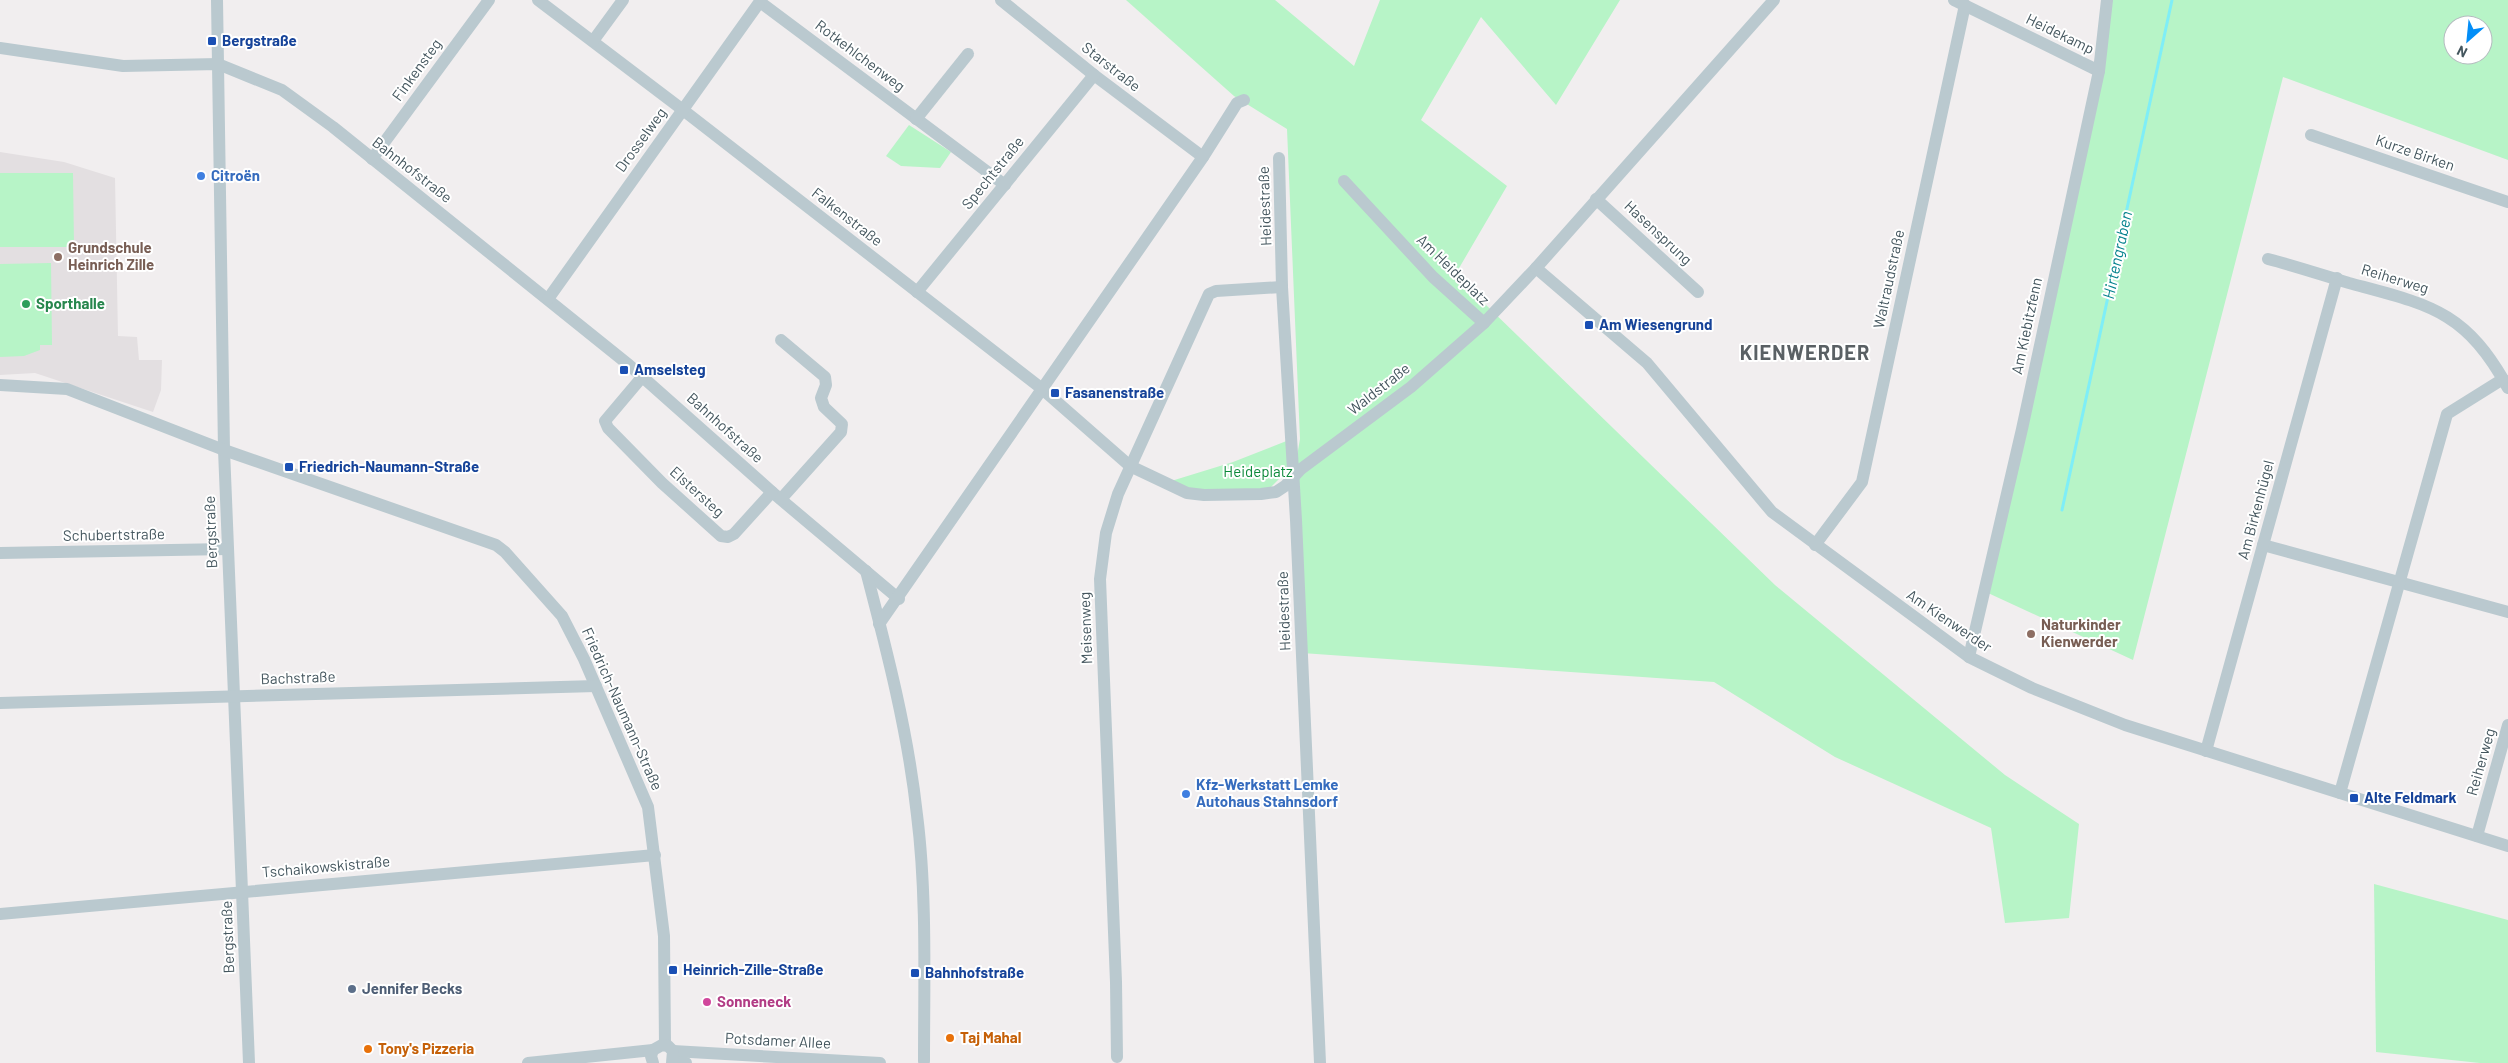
<svg xmlns="http://www.w3.org/2000/svg" width="2508" height="1063" font-family="Barlow,sans-serif">
	<rect width="100%" height="100%" fill="#f1eeef"/>
	<path fill="#e3dfe1" d="M 0,152 L 64,162 L 115,178 L 118,336 L 137,337 L 139,360 L 162,360 L 161,390 L 153,412 L 35,373 L 0,375 Z"/>
	<g fill="#b7f4c7" fill-rule="evenodd">
		<path d="M 1126,0 L 1275,0 L 1354,66 L 1380,0 L 1620,0 L 1556,105 L 1481,17 L 1421,120 L 1507,186 L 1455,275 L 1775,585 L 2005,775 L 2079,824 L 2069,918 L 2005,923 L 1991,828 L 1835,757 L 1714,682 L 1302,653 L 1293,479 L 1300,439 L 1287,129 L 1234,96 Z"/>
		<path d="M 2111,0 L 2508,0 L 2508,160 L 2283,77 L 2133,660 L 1988,593 ZM 2453,25 L 2483,25 L 2483,55 L 2453,55 Z"/>
		<path d="M 909,125 L 951,152 L 940,168 L 901,166 L 886,156 Z"/>
		<path d="M 0,173 L 73,173 L 74,247 L 0,247 Z"/>
		<path d="M 51,263 L 52,345 L 40,345 L 40,350 L 24,356 L 0,357 L 0,264 Z"/>
		<path d="M 1289,440 L 1290,468 L 1268,490 L 1204,493 L 1168,482 L 1233,462 Z"/>
		<path d="M 2374,884 L 2508,920 L 2508,1063 L 2480,1063 L 2376,1052 Z"/>
	</g>
	<g fill="none" stroke-linecap="round" stroke-linejoin="round">
		<path stroke="#7feef7" stroke-width="3" d="M 2062,510 L 2172,0"/>
		<g stroke="#bac9cf" stroke-width="12">
			<path d="M 217,0 L 224,450 L 249,1063"/>
			<path d="M 538,0 L 683,110 L 1041,388 L 1130,466 L 1187,493 L 1204,495 L 1261,494 L 1276,492 L 1285,486 L 1301,469 L 1411,387 L 1484,323 L 1536,268 L 1774,0"/>
			<path d="M 1001,0 L 1094,75 L 1203,157"/>
			<path d="M 1954,0 L 2099,71"/>
			<path d="M 760,2 L 1005,185"/>
			<path d="M 593,41 L 623,0"/>
			<path d="M 0,48 L 123,66 L 218,64 L 282,90 L 333,127 L 629,365 L 772,492 L 899,599"/>
			<path d="M 916,119 L 968,54"/>
			<path d="M 2311,135 L 2508,202"/>
			<path d="M 1279,158 L 1282,287 L 1296,520 L 1320,1063"/>
			<path d="M 372,159 L 489,0"/>
			<path d="M 1344,181 L 1433,277 L 1484,323"/>
			<path d="M 1596,199 L 1698,292"/>
			<path d="M 2268,259 C 2295,266 2322,275 2349,283 C 2430,305 2465,310 2508,388"/>
			<path d="M 1536,268 L 1647,363 L 1772,512 L 1969,657 L 2032,688 L 2125,725 L 2508,846"/>
			<path d="M 917,292 L 1094,75"/>
			<path d="M 548,299 L 761,0"/>
			<path d="M 643,376 L 605,421 L 608,428 L 662,483 L 721,536 L 728,537 L 734,534 L 772,492"/>
			<path d="M 0,385 L 67,389 L 224,450 L 496,545 L 505,552 L 562,616 L 584,659 L 648,807 L 664,936 L 665,1045"/>
			<path d="M 781,499 L 841,432 L 842,424 L 824,407 L 821,398 L 826,385 L 825,377 L 781,340"/>
			<path d="M 1815,545 L 1862,482 L 1965,5"/>
			<path d="M 2263,545 L 2508,612"/>
			<path d="M 0,553 L 228,549"/>
			<path d="M 866,571 C 887,651 908,732 917,815 C 927,894 924,981 924,1061"/>
			<path d="M 879,624 L 1203,157 L 1237,103 L 1244,100"/>
			<path d="M 1969,657 L 2022,429 L 2099,71 L 2107,0"/>
			<path d="M 0,703 L 596,686"/>
			<path d="M 2206,751 L 2337,278"/>
			<path d="M 2340,793 L 2447,414 L 2503,379"/>
			<path d="M 2477,836 L 2508,725"/>
			<path d="M 0,914 L 655,855"/>
			<path d="M 673,1051 L 880,1063"/>
			<path d="M 1117,1057 L 1116,982 L 1100,579 L 1106,533 L 1118,494 L 1209,294 L 1216,291 L 1282,287"/>
			<path d="M 673,1062 L 686,1063"/>
			<path d="M 528,1063 L 653,1050"/>
			<path d="M 653,1063 L 651,1056 L 653,1050 L 662,1045 L 668,1046 L 673,1051 L 672,1063"/>
		</g>
	</g>
	<g fill="#1a4fb4" stroke="#fff" stroke-width="2">
		<rect x="207" y="36" width="10" height="10" rx="2.5"/>
		<rect x="1584" y="320" width="10" height="10" rx="2.5"/>
		<rect x="619" y="365" width="10" height="10" rx="2.5"/>
		<rect x="1050" y="388" width="10" height="10" rx="2.5"/>
		<rect x="284" y="462" width="10" height="10" rx="2.5"/>
		<rect x="2349" y="793" width="10" height="10" rx="2.5"/>
		<rect x="668" y="965" width="10" height="10" rx="2.5"/>
		<rect x="910" y="968" width="10" height="10" rx="2.5"/>
	</g>
	<g fill="#3f7fe0" stroke="#fff" stroke-width="2">
		<circle cx="201" cy="176" r="5"/>
		<circle cx="1186" cy="794" r="5"/>
	</g>
	<g fill="#8d6e63" stroke="#fff" stroke-width="2">
		<circle cx="58" cy="257" r="5"/>
		<circle cx="2031" cy="634" r="5"/>
	</g>
	<circle fill="#2e9e5b" stroke="#fff" stroke-width="2" cx="26" cy="304" r="5"/>
	<circle fill="#5c6f8a" stroke="#fff" stroke-width="2" cx="352" cy="989" r="5"/>
	<circle fill="#d1479c" stroke="#fff" stroke-width="2" cx="707" cy="1002" r="5"/>
	<g fill="#e8710a" stroke="#fff" stroke-width="2">
		<circle cx="950" cy="1038" r="5"/>
		<circle cx="368" cy="1049" r="5"/>
	</g>
	<g text-anchor="middle" stroke-width="4" stroke-linejoin="round" paint-order="stroke">
		<g font-size="15" fill="#44565e" stroke="#fff">
			<text transform="translate(2060 34) rotate(26)" y="5">Heidekamp</text>
			<text transform="translate(860 56) rotate(37)" y="5">Rotkehlchenweg</text>
			<text transform="translate(1111 67) rotate(38)" y="5">Starstraße</text>
			<text transform="translate(417 70) rotate(-54)" y="5">Finkensteg</text>
			<text transform="translate(641 140) rotate(-54)" y="5">Drosselweg</text>
			<text transform="translate(2415 153) rotate(19)" y="5">Kurze Birken</text>
			<text transform="translate(412 170) rotate(38)" y="5">Bahnhofstraße</text>
			<text transform="translate(993 173) rotate(-51)" y="5">Spechtstraße</text>
			<text transform="translate(1265 206) rotate(-92)" y="5">Heidestraße</text>
			<text transform="translate(847 217) rotate(38)" y="5">Falkenstraße</text>
			<text transform="translate(1658 233) rotate(43)" y="5">Hasensprung</text>
			<text transform="translate(1453 270) rotate(44)" y="5">Am Heideplatz</text>
			<text transform="translate(1889 279) rotate(-78)" y="5">Waltraudstraße</text>
			<text transform="translate(2395 279) rotate(17)" y="5">Reiherweg</text>
			<text transform="translate(2027 326) rotate(-78)" y="5">Am Kiebitzfenn</text>
			<text transform="translate(1379 389) rotate(-38)" y="5">Waldstraße</text>
			<text transform="translate(725 428) rotate(42)" y="5">Bahnhofstraße</text>
			<text transform="translate(697 492) rotate(42)" y="5">Elstersteg</text>
			<text transform="translate(2256 510) rotate(-75)" y="5">Am Birkenhügel</text>
			<text transform="translate(211 532) rotate(-92)" y="5">Bergstraße</text>
			<text transform="translate(114 535) rotate(-1)" y="5">Schubertstraße</text>
			<text transform="translate(1284 611) rotate(-92)" y="5">Heidestraße</text>
			<text transform="translate(1949 621) rotate(34)" y="5">Am Kienwerder</text>
			<text transform="translate(1086 628) rotate(-92)" y="5">Meisenweg</text>
			<text transform="translate(298 678) rotate(-2)" y="5">Bachstraße</text>
			<text transform="translate(622 709) rotate(66)" y="5">Friedrich-Naumann-Straße</text>
			<text transform="translate(2481 762) rotate(-74)" y="5">Reiherweg</text>
			<text transform="translate(326 867) rotate(-5)" y="5">Tschaikowskistraße</text>
			<text transform="translate(228 937) rotate(-92)" y="5">Bergstraße</text>
			<text transform="translate(778 1041) rotate(3)" y="5">Potsdamer Allee</text>
		</g>
		<g font-size="15" font-weight="bold" fill="#164399" stroke="#fff" text-anchor="start">
			<text x="222" y="46">Bergstraße</text>
			<text x="1599" y="330">Am Wiesengrund</text>
			<text x="634" y="375">Amselsteg</text>
			<text x="1065" y="398">Fasanenstraße</text>
			<text x="299" y="472">Friedrich-Naumann-Straße</text>
			<text x="2364" y="803">Alte Feldmark</text>
			<text x="683" y="975">Heinrich-Zille-Straße</text>
			<text x="925" y="978">Bahnhofstraße</text>
		</g>
		<g font-size="15" font-weight="bold" fill="#366cbe" stroke="#fff" text-anchor="start">
			<text x="211" y="181">Citroën</text>
			<text x="1196" y="790">Kfz-Werkstatt Lemke<tspan x="1196" dy="17">Autohaus Stahnsdorf</tspan></text>
		</g>
		<g font-size="15" font-weight="bold" fill="#785e54" stroke="#fff" text-anchor="start">
			<text x="68" y="253">Grundschule<tspan x="68" dy="17">Heinrich Zille</tspan></text>
			<text x="2041" y="630">Naturkinder<tspan x="2041" dy="17">Kienwerder</tspan></text>
		</g>
		<g font-size="15" font-weight="bold" fill="#27864d" stroke="#fff" text-anchor="start">
			<text x="36" y="309">Sporthalle</text>
		</g>
		<g font-size="15" fill="#0b8939" stroke="#fff">
			<text x="1258" y="477">Heideplatz</text>
		</g>
		<g font-size="15" font-weight="bold" fill="#4e5e75" stroke="#fff" text-anchor="start">
			<text x="362" y="994">Jennifer Becks</text>
		</g>
		<g font-size="15" font-weight="bold" fill="#b23c85" stroke="#fff" text-anchor="start">
			<text x="717" y="1007">Sonneneck</text>
		</g>
		<g font-size="15" font-weight="bold" fill="#c56008" stroke="#fff" text-anchor="start">
			<text x="960" y="1043">Taj Mahal</text>
			<text x="378" y="1054">Tony's Pizzeria</text>
		</g>
		<g font-size="16" font-style="italic" fill="#04828d" stroke="#fff">
			<text transform="translate(2117 255) rotate(-78)" y="6">Hirtengraben</text>
		</g>
		<g font-size="20" font-weight="bold" letter-spacing="1" fill="#5a6064" stroke="#fff">
			<text x="1805" y="360">KIENWERDER</text>
		</g>
	</g>
	<g transform="translate(2468 40) rotate(207)"><circle r="24" fill="#ffffff" stroke="#b4bbbf"/>
	<path d="M0-4L9 19L0 12L-9 19Z" fill="#038ef7"/>
	<text y="-8" font-size="14" font-weight="bold" text-anchor="middle" fill="#44565e">N</text>
	</g>
</svg>
